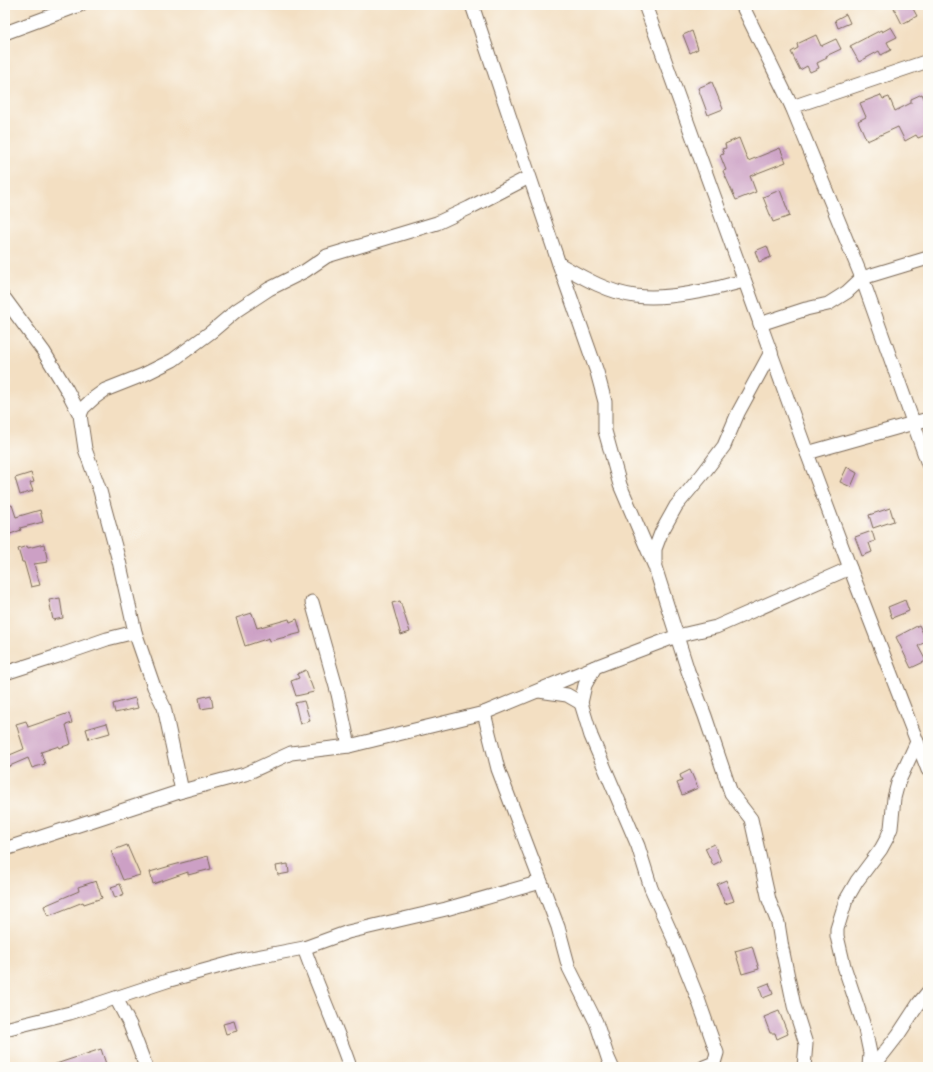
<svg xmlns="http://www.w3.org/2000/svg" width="933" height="1072" font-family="'Gochi Hand',sans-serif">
	<rect width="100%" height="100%" fill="#fdfcf7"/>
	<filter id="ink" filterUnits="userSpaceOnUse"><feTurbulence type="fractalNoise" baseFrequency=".025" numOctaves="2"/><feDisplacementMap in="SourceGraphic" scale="8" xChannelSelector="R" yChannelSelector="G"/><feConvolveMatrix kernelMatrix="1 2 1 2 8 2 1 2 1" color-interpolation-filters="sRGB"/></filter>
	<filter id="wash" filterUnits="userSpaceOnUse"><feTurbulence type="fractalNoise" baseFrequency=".012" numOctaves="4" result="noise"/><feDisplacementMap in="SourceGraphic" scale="16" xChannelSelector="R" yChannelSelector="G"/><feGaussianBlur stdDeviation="0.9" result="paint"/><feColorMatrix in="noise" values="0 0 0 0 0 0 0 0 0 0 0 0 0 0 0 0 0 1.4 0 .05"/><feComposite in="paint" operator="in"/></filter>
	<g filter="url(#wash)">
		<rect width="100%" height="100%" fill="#f3dfc2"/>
		<g id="blocks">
			<g fill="#cca0c5">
				<path d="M 900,5 L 911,5 L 917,16 L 902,24 L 894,8 Z"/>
				<path d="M 846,14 L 850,23 L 838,28 L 835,20 Z"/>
				<path d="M 891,27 L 897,37 L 887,42 L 891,50 L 881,55 L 879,51 L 859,62 L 850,46 L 881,30 L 882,32 Z"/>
				<path d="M 692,31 L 698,49 L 690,53 L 683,35 Z"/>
				<path d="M 816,35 L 821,46 L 836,39 L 841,49 L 826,56 L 827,58 L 817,63 L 819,68 L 810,72 L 807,66 L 800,70 L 791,52 L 798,48 L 797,44 Z"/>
				<path d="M 712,82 L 723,109 L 708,115 L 698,88 Z"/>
				<path d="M 922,94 L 928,107 L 928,134 L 918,138 L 916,135 L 905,141 L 898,127 L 867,141 L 858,121 L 866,117 L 860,103 L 881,95 L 883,99 L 889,97 L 895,111 L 911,103 L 911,99 Z"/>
				<path d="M 739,138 L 748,161 L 780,148 L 786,162 L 750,176 L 756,192 L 736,200 L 723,171 L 726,170 L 720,155 L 724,154 L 722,149 L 726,148 L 725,144 Z"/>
				<path d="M 780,190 L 790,216 L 773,222 L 763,197 Z"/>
				<path d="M 767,246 L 771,257 L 759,262 L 755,251 Z"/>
				<path d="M 847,467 L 857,473 L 851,487 L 840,482 Z"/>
				<path d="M 31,473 L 34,482 L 30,483 L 33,491 L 20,495 L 15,478 Z"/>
				<path d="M 12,505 L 16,517 L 40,510 L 43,522 L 20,528 L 21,530 L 5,536 L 5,507 Z"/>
				<path d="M 890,508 L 894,521 L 873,528 L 869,515 Z"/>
				<path d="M 872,531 L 875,541 L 869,543 L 872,552 L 862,556 L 855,537 Z"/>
				<path d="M 44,544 L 48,562 L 34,564 L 40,585 L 31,587 L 24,562 L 22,562 L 18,549 L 27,546 L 28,548 Z"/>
				<path d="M 60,598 L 63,618 L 53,620 L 49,600 Z"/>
				<path d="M 905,600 L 909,611 L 892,618 L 888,607 Z"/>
				<path d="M 400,601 L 410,632 L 401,635 L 392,603 Z"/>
				<path d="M 252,613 L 257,628 L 289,619 L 290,622 L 297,619 L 301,633 L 270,641 L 269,638 L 245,646 L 236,618 Z"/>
				<path d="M 919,625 L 927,641 L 918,646 L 926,661 L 911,668 L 896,637 Z"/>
				<path d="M 306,670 L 314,692 L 296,696 L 291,681 L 299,678 L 297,674 Z"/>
				<path d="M 211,695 L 213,707 L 201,709 L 199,698 Z"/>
				<path d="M 135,698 L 138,708 L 115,713 L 113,704 Z"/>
				<path d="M 304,701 L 310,721 L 300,724 L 295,703 Z"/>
				<path d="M 69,713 L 72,723 L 66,725 L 71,744 L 59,748 L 59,746 L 41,752 L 45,764 L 32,768 L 28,758 L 5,768 L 5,757 L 24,749 L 16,724 L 26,721 L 28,727 Z"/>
				<path d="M 107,723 L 110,733 L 89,739 L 86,729 Z"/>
				<path d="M 690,770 L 698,788 L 682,795 L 677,783 L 682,781 L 680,775 Z"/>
				<path d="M 714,844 L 721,861 L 713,865 L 705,848 Z"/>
				<path d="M 127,845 L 140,875 L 123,880 L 111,851 Z"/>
				<path d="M 208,856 L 211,869 L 188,875 L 188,872 L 153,884 L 150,872 L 170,866 Z"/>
				<path d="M 288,864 L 289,873 L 278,875 L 276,866 Z"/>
				<path d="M 726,880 L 734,901 L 725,904 L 717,884 Z"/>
				<path d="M 96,881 L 102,898 L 84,904 L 83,902 L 48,916 L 44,906 L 79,891 L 78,887 Z"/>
				<path d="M 120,884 L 124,894 L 115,898 L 111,887 Z"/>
				<path d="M 752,946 L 759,969 L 742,974 L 735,951 Z"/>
				<path d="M 769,983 L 773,994 L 763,998 L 759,987 Z"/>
				<path d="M 779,1011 L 788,1034 L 777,1039 L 775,1033 L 770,1033 L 764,1017 Z"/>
				<path d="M 234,1021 L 237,1031 L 226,1034 L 223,1024 Z"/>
				<path d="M 101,1049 L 107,1067 L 53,1067 L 53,1065 Z"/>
			</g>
		</g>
	</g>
	<g filter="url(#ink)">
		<use href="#blocks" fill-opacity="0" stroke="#7b6957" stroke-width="1"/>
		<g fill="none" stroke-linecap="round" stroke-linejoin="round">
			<defs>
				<g id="minor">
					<path d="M 472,5 L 559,264 L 597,372 L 605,402 L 605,431 L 620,485 L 655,567 L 688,671 L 705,716 L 731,793 L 751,819 L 769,900 L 778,923 L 782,948 L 794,1006 L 806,1044 L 804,1067"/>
					<path d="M 645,5 L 807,453 L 850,568 L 928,770"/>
					<path d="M 742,5 L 792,107 L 862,278 L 928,464"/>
					<path d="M 5,33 L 80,5"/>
					<path d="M 792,107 L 928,61"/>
					<path d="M 559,264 C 582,277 607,292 635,296 C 670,300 710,290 744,281"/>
					<path d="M 5,299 L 44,352 L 67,390 L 80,415 L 85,449 L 100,491 L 119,561 L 135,632 L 154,687 L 164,707 L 182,791"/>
					<path d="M 760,324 L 806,309 L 828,304 L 847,292 L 862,278 L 928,258"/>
					<path d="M 80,415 L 83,408 L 94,398 L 105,390 L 143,375 L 173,360 L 211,332 L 237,310 L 269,289 L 305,271 L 327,256 L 437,223 L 469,208 L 529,177"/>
					<path d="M 807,453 L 928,419"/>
					<path d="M 655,563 L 655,549 L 661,533 L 676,506 L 702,475 L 724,446 L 738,413 L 771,352"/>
					<path d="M 312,602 L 338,694 L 349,746"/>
					<path d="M 595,667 L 585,685 L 581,703 L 591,736 L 638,846 L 651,888 L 676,944 L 698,999 L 717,1053 L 714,1063 L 704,1067"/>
					<path d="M 5,673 L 58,656 L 107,639 L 135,632"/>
					<path d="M 539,691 L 567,695 L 581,703"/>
					<path d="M 484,713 L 498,769 L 558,927 L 569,968 L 596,1022 L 608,1058 L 612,1067"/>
					<path d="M 5,849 L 182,791 L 245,774 L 291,753 L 349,746 L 484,713 L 595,667 L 677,636 L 716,627 L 850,568"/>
					<path d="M 304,948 C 318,988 336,1026 350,1067"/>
					<path d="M 116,998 L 130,1025 L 146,1067"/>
					<path d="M 5,1029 L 70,1013 L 170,980 L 246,959 L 304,948 L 348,932 L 446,909 L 541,882"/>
					<path d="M 869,1067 L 870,1053 L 865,1029 L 844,966 L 837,936 L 837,929 L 846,900 L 857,881 L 881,849 L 887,838 L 891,828 L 894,798 L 898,783 L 917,742"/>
					<path d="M 873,1067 L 898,1035 L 919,1003 L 928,992"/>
				</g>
			</defs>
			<use href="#minor" stroke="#7b6957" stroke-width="15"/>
			<use href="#minor" stroke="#fff" stroke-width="13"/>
		</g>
	</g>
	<rect width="933" height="1072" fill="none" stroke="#fdfcf7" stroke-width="20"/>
</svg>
